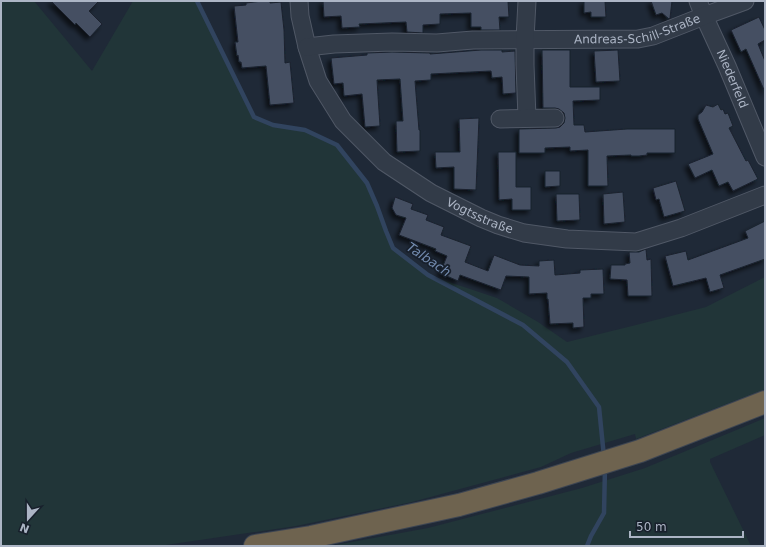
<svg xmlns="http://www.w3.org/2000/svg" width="766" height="547" font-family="'DejaVu Sans',sans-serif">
	<defs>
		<filter id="shadow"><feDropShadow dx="-3.5" dy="3.5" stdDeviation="2" flood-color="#0009"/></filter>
	</defs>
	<rect width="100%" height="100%" fill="#1f2937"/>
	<g fill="#213538">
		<path d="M 1,1 L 34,1 L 92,71 L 133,1 L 197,1 L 254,117 L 273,125 L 305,130 L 337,145 L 367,183 L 377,206 L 386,231 L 393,248 L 428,275 L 497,298 L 538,322 L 567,342 L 636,325 L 706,307 L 765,277 L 765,389 L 636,439 L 635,434 L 571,453 L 541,467 L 412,502 L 296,526 L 159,546 L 1,546 Z"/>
		<path d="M 765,418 L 765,435 L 710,459 L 710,462 L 751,546 L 330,546 L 428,528 L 582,488 L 645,468 Z"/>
	</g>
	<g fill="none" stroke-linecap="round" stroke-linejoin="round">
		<g stroke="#31445f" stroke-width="4.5">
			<path d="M 197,1 L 254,117 L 273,125 L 305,130 L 337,145 L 367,183 L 377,206 L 386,231 L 393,248 L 428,275 L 523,325 L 567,362 L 599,407 L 604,457"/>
			<path d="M 587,546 L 591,536 L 604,513 L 605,468"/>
		</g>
	</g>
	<g fill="#444f62" stroke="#1a222e" filter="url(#shadow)">
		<path d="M 51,1 L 99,1 L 89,11 L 102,24 L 90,37 L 76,23 L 75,25 Z"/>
		<path d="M 262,1 L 270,1 L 270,3 L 281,2 L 284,30 L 285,63 L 290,62 L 294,103 L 270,105 L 266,66 L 242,68 L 241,62 L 239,62 L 238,55 L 237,56 L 235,42 L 238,42 L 234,6 L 246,5 L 246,3 Z"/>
		<path d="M 323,1 L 508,1 L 509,17 L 499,17 L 500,30 L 481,30 L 481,27 L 471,27 L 471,13 L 440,14 L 440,24 L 423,25 L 423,33 L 407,32 L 406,22 L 359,24 L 360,27 L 342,28 L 341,16 L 324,17 Z"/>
		<path d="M 584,1 L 605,1 L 606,17 L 591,17 L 591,12 L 584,13 Z"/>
		<path d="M 651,1 L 672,1 L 670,18 L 669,19 L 662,13 L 656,15 Z"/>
		<path d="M 759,17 L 765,30 L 765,40 L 758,44 L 765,61 L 765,92 L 746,49 L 741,52 L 731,30 Z"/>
		<path d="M 481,50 L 502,50 L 502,52 L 515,51 L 516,93 L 503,94 L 502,77 L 492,78 L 491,71 L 431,74 L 431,80 L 415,81 L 419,130 L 420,130 L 420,151 L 397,152 L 396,121 L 403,121 L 400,79 L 377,80 L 380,126 L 365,127 L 362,94 L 344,96 L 343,83 L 334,84 L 331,58 L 367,55 L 367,53 L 392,52 L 430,53 L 430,54 Z"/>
		<path d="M 542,50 L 570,50 L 570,87 L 600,87 L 600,100 L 573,101 L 574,125 L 584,125 L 585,132 L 627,129 L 675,129 L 675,153 L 647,153 L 647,155 L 639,156 L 631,156 L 631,155 L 607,156 L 608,186 L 588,186 L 588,150 L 570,151 L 570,147 L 545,148 L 545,153 L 519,153 L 519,129 L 556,128 L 560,127 L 564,123 L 565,118 L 564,113 L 559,109 L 555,108 L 543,108 Z"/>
		<path d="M 618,50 L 620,81 L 596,82 L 594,51 Z"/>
		<path d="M 718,104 L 721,110 L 723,109 L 725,114 L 728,113 L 733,126 L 729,128 L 746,161 L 748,160 L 758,179 L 733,191 L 728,182 L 719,186 L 712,170 L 695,178 L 688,164 L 713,154 L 698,119 L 698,115 L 702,112 L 706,105 L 713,107 Z"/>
		<path d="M 479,118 L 476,190 L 454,189 L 454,167 L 436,168 L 435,152 L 460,152 L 459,119 Z"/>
		<path d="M 498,152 L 516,152 L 516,187 L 531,187 L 531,210 L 512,210 L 512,199 L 499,200 Z"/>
		<path d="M 545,171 L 560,171 L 560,186 L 545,187 Z"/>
		<path d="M 676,181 L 685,211 L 664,217 L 659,199 L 656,200 L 653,188 Z"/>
		<path d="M 623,192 L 625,222 L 604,224 L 603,194 Z"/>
		<path d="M 556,194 L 579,194 L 580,220 L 557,221 Z"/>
		<path d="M 395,197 L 413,204 L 411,209 L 428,215 L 426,220 L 444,227 L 441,235 L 471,246 L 465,262 L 488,271 L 494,255 L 520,265 L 539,266 L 539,261 L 554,260 L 555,275 L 580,273 L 580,270 L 603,269 L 604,294 L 591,294 L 591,298 L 583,298 L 584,327 L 573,328 L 573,323 L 550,324 L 548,299 L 547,299 L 547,293 L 529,294 L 529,277 L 506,276 L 501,290 L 460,275 L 458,281 L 440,273 L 447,256 L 435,251 L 436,249 L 399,235 L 406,218 L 396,215 L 392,208 Z"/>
		<path d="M 765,221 L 765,259 L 720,275 L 724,288 L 710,292 L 706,278 L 673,286 L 665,256 L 686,251 L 688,260 L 748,238 L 745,231 Z"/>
		<path d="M 646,249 L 647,260 L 651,259 L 652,296 L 628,296 L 627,280 L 610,279 L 611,265 L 625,265 L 625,264 L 630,263 L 629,252 L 639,252 Z"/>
	</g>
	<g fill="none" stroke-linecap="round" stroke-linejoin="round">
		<defs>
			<g id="street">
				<path id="s1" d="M 299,1 L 300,16 L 307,47 L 318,81 L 343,121 L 384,162 L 431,193 L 481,218 L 498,225 L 524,233 L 567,239 L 636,242 L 681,228 L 765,195"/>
				<path id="s2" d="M 698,1 L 704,16 L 727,66 L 765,157"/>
				<path id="s3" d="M 307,47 L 334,44 L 392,42 L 437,43 L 473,40 L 638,39 L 653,36 L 704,16 L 745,1"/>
				<path d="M 527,118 L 525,65 L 525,39 L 527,1"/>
				<path d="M 500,119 L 555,118"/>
			</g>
			<path id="highway" d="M 255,546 L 311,537 L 459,505 L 538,483 L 640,451 L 765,402"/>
		</defs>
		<use href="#street" stroke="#505866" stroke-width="19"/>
		<use href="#highway" stroke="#3d4552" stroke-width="24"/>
		<use href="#street" stroke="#323b48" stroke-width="17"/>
		<use href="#highway" stroke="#6e634f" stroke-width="22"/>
	</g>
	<g text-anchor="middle" stroke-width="3.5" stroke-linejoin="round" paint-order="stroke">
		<g font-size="12" fill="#acb5c5" stroke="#18202c">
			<text dy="4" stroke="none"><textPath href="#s3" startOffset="332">Andreas-Schill-Straße</textPath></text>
			<text dy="4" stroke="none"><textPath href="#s2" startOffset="85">Niederfeld</textPath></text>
			<text dy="4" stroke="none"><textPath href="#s1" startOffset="298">Vogtsstraße</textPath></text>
		</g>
		<g font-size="13" font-style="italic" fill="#738baf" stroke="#18202c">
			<text transform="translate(429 259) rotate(34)" y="5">Talbach</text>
		</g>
	</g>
	<rect width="766" height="547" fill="none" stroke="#acb5c5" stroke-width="4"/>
	<g transform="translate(28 519) rotate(201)" stroke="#18202c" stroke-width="3" paint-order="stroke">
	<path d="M0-3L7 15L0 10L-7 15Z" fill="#acb5c5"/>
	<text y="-6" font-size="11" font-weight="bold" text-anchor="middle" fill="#acb5c5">N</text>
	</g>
	<path d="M630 531v6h113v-6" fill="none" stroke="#acb5c5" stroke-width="2"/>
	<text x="636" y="531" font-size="12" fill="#acb5c5" stroke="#18202c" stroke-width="3" paint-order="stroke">50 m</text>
</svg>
